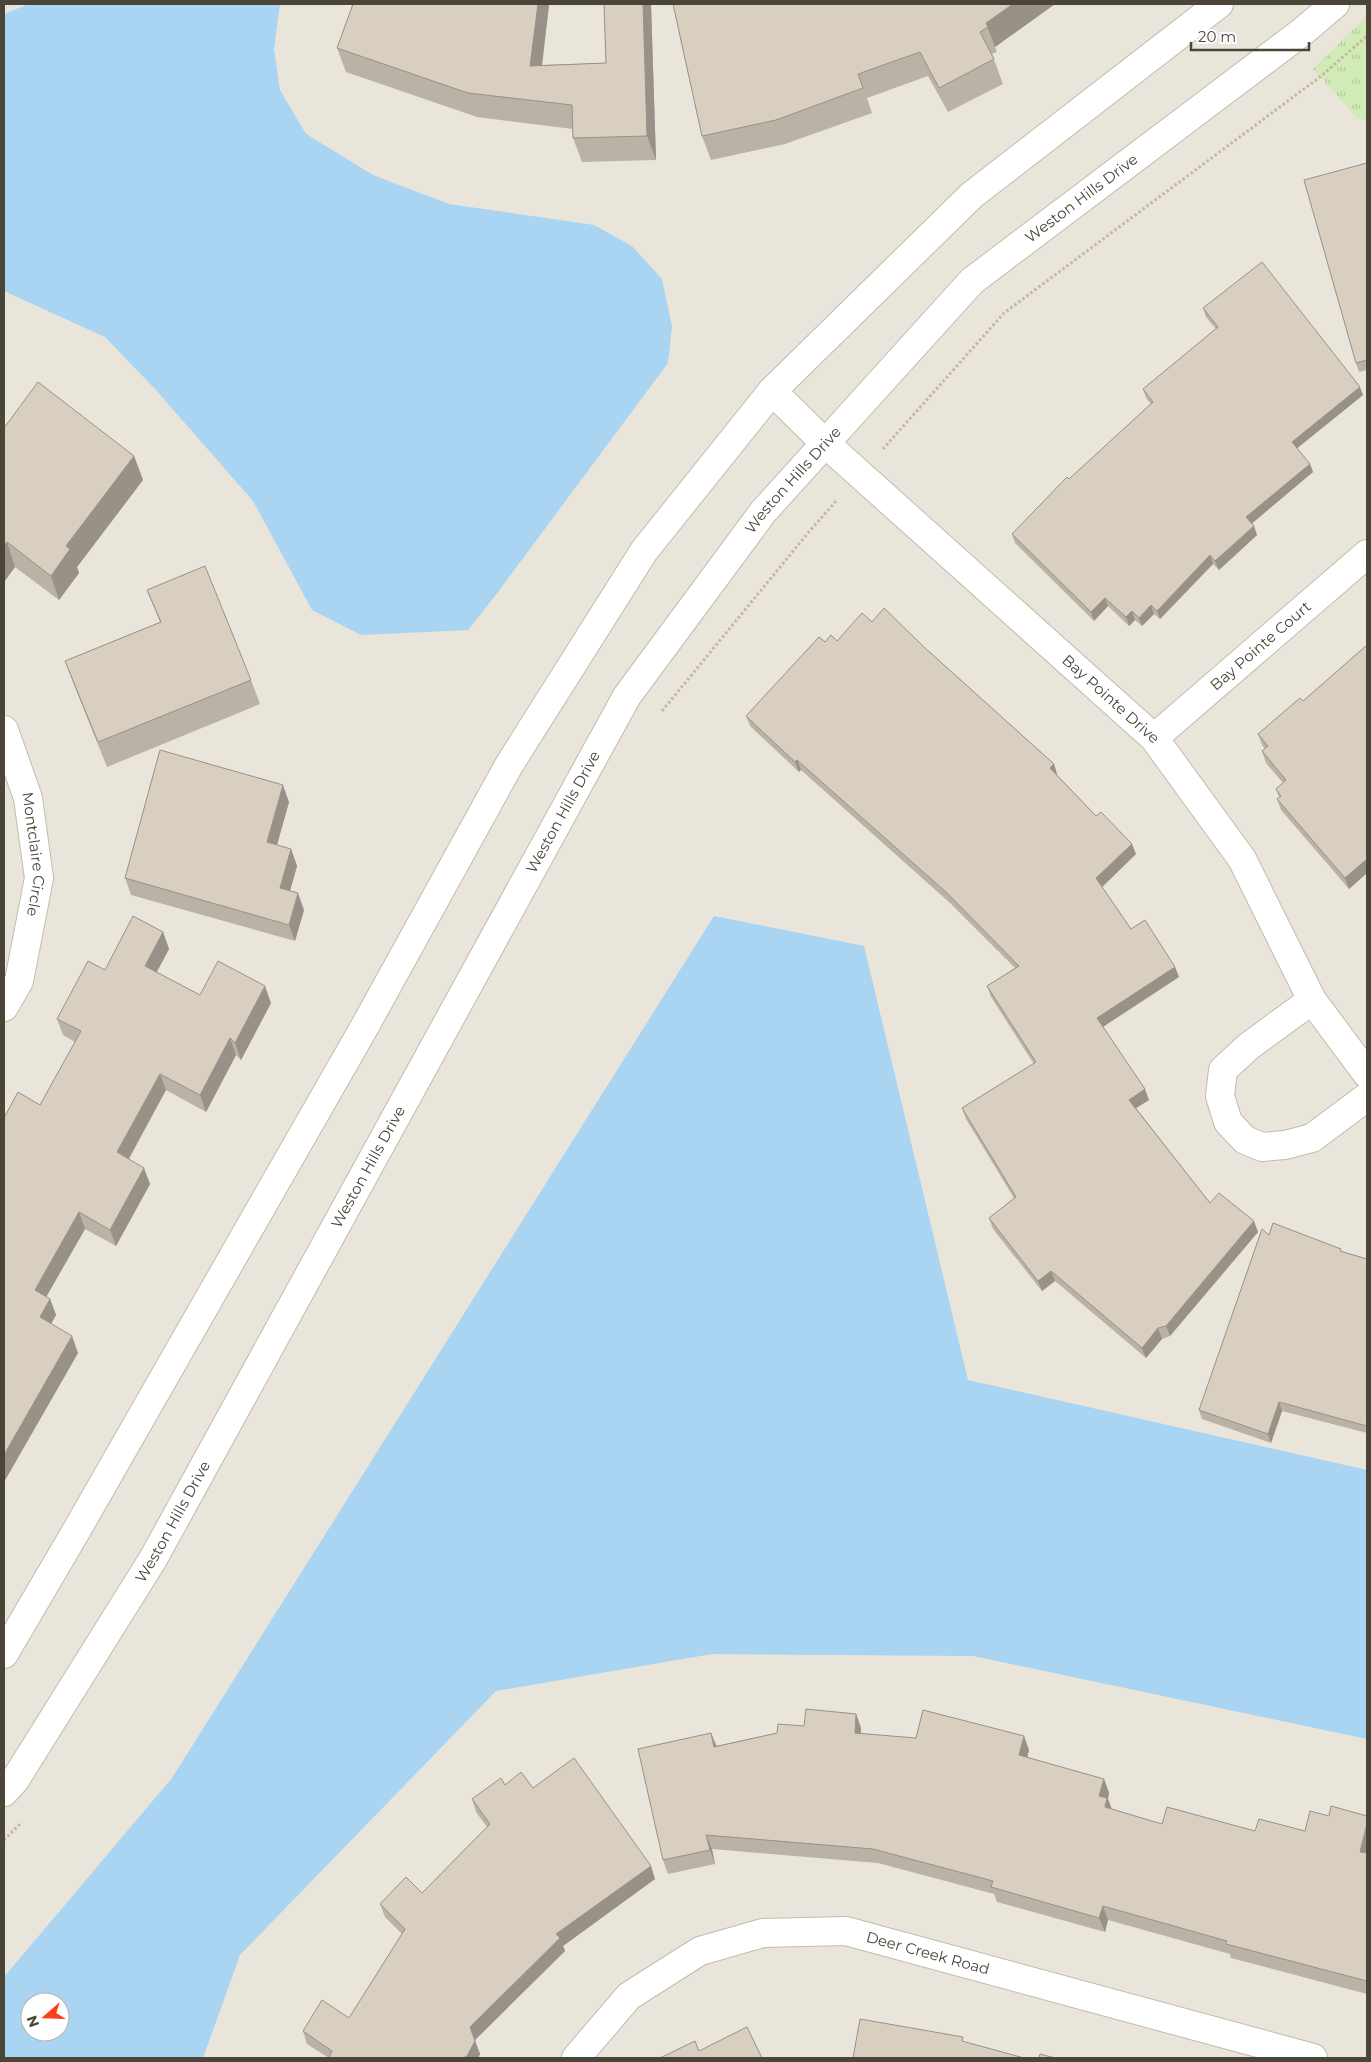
<svg xmlns="http://www.w3.org/2000/svg" width="1371" height="2062" font-family="Montserrat,sans-serif">
	<defs>
		<pattern id="park-tufts" width="24" height="20" patternUnits="userSpaceOnUse" patternTransform="scale(1.25)"><rect width="24" height="20" fill="#d2eab5"/><path d="M3 7l-1-3M5 7V3M7 7l1-3M15 17l-1-3M17 17v-4M19 17l1-3" fill="none" stroke="#b6ca9c"/></pattern>
	</defs>
	<rect width="100%" height="100%" fill="#f6f3ec"/>
	<path fill="#eae5da" fill-rule="evenodd" d="M 4,4 L 1367,4 L 1367,2058 L 4,2058 ZM 30,2002 L 60,2002 L 60,2032 L 30,2032 Z"/>
	<path fill="url(#park-tufts)" d="M 1367,16 L 1367,120 L 1358,119 L 1313,69 Z"/>
	<g fill="#a9d4f2" fill-rule="evenodd">
		<path d="M 29,4 L 280,4 L 274,49 L 280,90 L 306,134 L 373,175 L 449,204 L 594,225 L 632,246 L 662,279 L 672,326 L 668,363 L 495,596 L 468,630 L 361,635 L 312,610 L 253,501 L 155,389 L 105,337 L 4,291 L 4,14 Z"/>
		<path d="M 714,916 L 864,946 L 968,1380 L 1367,1470 L 1367,1739 L 973,1656 L 712,1654 L 496,1691 L 240,1955 L 203,2058 L 4,2058 L 4,1977 L 172,1778 ZM 30,2002 L 60,2002 L 60,2032 L 30,2032 Z"/>
	</g>
	<g fill="none" stroke-linecap="round" stroke-linejoin="round">
		<defs>
			<g id="minor">
				<path id="s1" d="M 772,391 L 825,443 L 1154,738 L 1242,859 L 1312,1000 L 1367,1074"/>
				<path id="s2" d="M 4,730 L 28,798 L 39,878 L 19,981 L 4,1007"/>
				<path id="s3" d="M 1154,738 L 1367,554"/>
				<path d="M 1312,1000 L 1249,1046 L 1223,1070 L 1220,1096 L 1228,1122 L 1245,1140 L 1262,1147 L 1285,1145 L 1312,1138 L 1367,1097"/>
				<path d="M 4,1654 L 75,1533 L 365,1026 L 509,765 L 644,551 L 772,391 L 972,195 L 1219,4"/>
				<path id="s4" d="M 4,1792 L 15,1780 L 153,1559 L 627,696 L 763,512 L 972,281 L 1302,32 L 1335,4"/>
				<path id="s5" d="M 576,2058 L 629,1996 L 700,1951 L 763,1933 L 846,1931 L 1313,2058"/>
			</g>
		</defs>
		<use href="#minor" stroke="#c2bbae" stroke-width="30"/>
		<g stroke="#c4b79f" stroke-width="3" stroke-dasharray="2.5 2.5" stroke-linecap="butt">
			<path d="M 883,449 L 1004,313 L 1320,77 L 1367,36"/>
			<path d="M 662,711 L 808,533 L 837,500"/>
			<path d="M 4,1840 L 21,1823"/>
		</g>
		<use href="#minor" stroke="#fff" stroke-width="28"/>
	</g>
	<g fill="#bab2a6">
		<path d="M 353,4 L 587,4 L 549,5 L 542,65 L 606,63 L 604,4 L 651,4 L 656,160 L 582,162 L 573,138 L 573,129 L 477,117 L 346,72 L 337,48 Z"/>
		<path d="M 673,4 L 1055,4 L 995,47 L 997,52 L 992,54 L 1003,84 L 948,112 L 928,76 L 867,98 L 872,113 L 785,144 L 711,160 L 702,136 Z"/>
		<path d="M 1367,163 L 1367,370 L 1359,372 L 1356,363 Z"/>
		<path d="M 1203,308 L 1363,395 L 1297,448 L 1310,464 L 1313,472 L 1251,523 L 1254,526 L 1257,535 L 1219,570 L 1213,564 L 1160,619 L 1154,614 L 1142,626 L 1135,620 L 1129,626 L 1108,606 L 1094,621 L 1015,543 L 1012,534 L 1151,404 L 1146,398 L 1143,389 L 1216,329 L 1206,317 Z"/>
		<path d="M 4,428 L 134,456 L 143,480 L 77,567 L 79,573 L 59,600 L 15,567 L 4,582 Z"/>
		<path d="M 147,590 L 251,680 L 260,704 L 107,767 L 74,685 L 65,661 L 160,622 Z"/>
		<path d="M 872,622 L 924,647 L 1054,764 L 1057,775 L 1096,816 L 1136,854 L 1102,887 L 1131,929 L 1175,967 L 1179,977 L 1103,1027 L 1149,1100 L 1136,1108 L 1210,1203 L 1258,1232 L 1170,1336 L 1162,1339 L 1146,1358 L 1055,1281 L 1042,1291 L 993,1229 L 989,1218 L 1014,1198 L 966,1119 L 962,1108 L 1034,1064 L 991,997 L 987,986 L 1015,968 L 950,903 L 801,770 L 799,772 L 750,726 L 746,716 L 825,642 L 837,641 Z"/>
		<path d="M 1367,645 L 1367,873 L 1349,889 L 1281,810 L 1277,799 L 1279,797 L 1276,789 L 1283,783 L 1266,763 L 1262,751 L 1265,749 L 1262,745 L 1258,734 L 1303,701 Z"/>
		<path d="M 289,802 L 277,845 L 291,849 L 297,866 L 290,891 L 304,910 L 295,941 L 131,895 L 125,878 Z"/>
		<path d="M 163,932 L 169,949 L 156,972 L 200,995 L 271,1003 L 241,1060 L 236,1055 L 206,1112 L 166,1090 L 129,1159 L 150,1184 L 116,1246 L 85,1229 L 46,1297 L 50,1299 L 56,1315 L 51,1324 L 78,1353 L 4,1482 L 4,1118 L 40,1105 L 75,1042 L 63,1035 L 57,1019 L 105,970 Z"/>
		<path d="M 1269,1235 L 1342,1252 L 1367,1259 L 1367,1433 L 1282,1411 L 1271,1443 L 1202,1419 L 1199,1410 Z"/>
		<path d="M 856,1714 L 861,1728 L 861,1734 L 1029,1750 L 1027,1758 L 1104,1779 L 1109,1793 L 1108,1799 L 1111,1809 L 1162,1824 L 1255,1831 L 1305,1831 L 1329,1816 L 1367,1816 L 1367,1994 L 1231,1958 L 1230,1954 L 1108,1920 L 1105,1932 L 997,1902 L 994,1894 L 878,1863 L 712,1849 L 715,1864 L 668,1874 L 663,1860 L 716,1746 L 777,1733 Z"/>
		<path d="M 505,1785 L 533,1788 L 655,1879 L 563,1946 L 565,1951 L 475,2040 L 480,2054 L 478,2058 L 329,2058 L 307,2044 L 303,2031 L 349,2018 L 402,1934 L 385,1917 L 380,1904 L 422,1893 L 487,1827 L 476,1812 L 472,1799 Z"/>
	</g>
	<g fill="#979187">
		<path d="M 538,4 L 549,4 L 549,5 L 539,90 L 530,66 Z"/>
		<path d="M 643,4 L 651,4 L 656,160 L 647,136 Z"/>
		<path d="M 1013,4 L 1055,4 L 995,47 L 986,23 Z"/>
		<path d="M 1360,387 L 1363,395 L 1295,450 L 1292,442 Z"/>
		<path d="M 134,456 L 143,480 L 77,567 L 79,573 L 59,600 L 51,576 L 66,546 Z"/>
		<path d="M 1310,464 L 1313,472 L 1249,526 L 1246,517 Z"/>
		<path d="M 1254,526 L 1257,535 L 1219,570 L 1215,561 Z"/>
		<path d="M 7,542 L 15,567 L 4,582 L 4,546 Z"/>
		<path d="M 1210,555 L 1213,564 L 1160,619 L 1157,611 Z"/>
		<path d="M 1105,598 L 1108,606 L 1094,621 L 1091,612 Z"/>
		<path d="M 1151,605 L 1154,614 L 1142,626 L 1139,618 Z"/>
		<path d="M 1132,611 L 1135,620 L 1129,626 L 1126,617 Z"/>
		<path d="M 797,760 L 801,770 L 799,772 L 795,762 Z"/>
		<path d="M 1054,764 L 1057,774 L 1054,778 L 1050,768 Z"/>
		<path d="M 283,785 L 289,802 L 273,859 L 267,842 Z"/>
		<path d="M 1132,844 L 1136,854 L 1100,889 L 1096,878 Z"/>
		<path d="M 291,849 L 297,866 L 286,905 L 280,888 Z"/>
		<path d="M 1367,859 L 1367,873 L 1349,889 L 1345,878 Z"/>
		<path d="M 298,893 L 304,910 L 295,941 L 289,925 Z"/>
		<path d="M 163,932 L 169,949 L 151,983 L 145,966 Z"/>
		<path d="M 1175,967 L 1179,977 L 1101,1028 L 1097,1018 Z"/>
		<path d="M 265,986 L 271,1003 L 241,1060 L 235,1043 Z"/>
		<path d="M 230,1038 L 236,1055 L 206,1112 L 200,1095 Z"/>
		<path d="M 160,1074 L 166,1090 L 123,1169 L 117,1152 Z"/>
		<path d="M 1145,1089 L 1149,1100 L 1133,1110 L 1129,1100 Z"/>
		<path d="M 144,1168 L 150,1184 L 116,1246 L 110,1230 Z"/>
		<path d="M 79,1212 L 85,1229 L 41,1306 L 35,1290 Z"/>
		<path d="M 1254,1221 L 1258,1232 L 1170,1336 L 1166,1326 Z"/>
		<path d="M 1051,1271 L 1055,1281 L 1042,1291 L 1038,1281 Z"/>
		<path d="M 50,1299 L 56,1315 L 46,1333 L 40,1317 Z"/>
		<path d="M 1158,1328 L 1162,1339 L 1146,1358 L 1142,1348 Z"/>
		<path d="M 72,1336 L 78,1353 L 4,1482 L 4,1455 Z"/>
		<path d="M 1279,1402 L 1282,1411 L 1271,1443 L 1268,1434 Z"/>
		<path d="M 856,1714 L 861,1728 L 860,1748 L 855,1733 Z"/>
		<path d="M 711,1733 L 717,1747 L 714,1747 Z"/>
		<path d="M 1024,1736 L 1029,1750 L 1024,1770 L 1019,1755 Z"/>
		<path d="M 1104,1779 L 1109,1793 L 1108,1799 L 1113,1812 L 1110,1821 L 1099,1796 Z"/>
		<path d="M 1367,1823 L 1367,1857 L 1360,1852 Z"/>
		<path d="M 706,1835 L 712,1849 L 715,1864 L 710,1850 Z"/>
		<path d="M 651,1866 L 655,1879 L 563,1946 L 565,1951 L 475,2040 L 470,2027 L 556,1934 Z"/>
		<path d="M 1103,1906 L 1108,1920 L 1105,1932 L 1099,1918 Z"/>
		<path d="M 475,2041 L 480,2054 L 478,2058 L 468,2058 L 467,2056 Z"/>
	</g>
	<g fill="#d8cfc1" stroke="#979187">
		<path d="M 353,4 L 538,4 L 530,66 L 606,63 L 604,4 L 643,4 L 647,136 L 573,138 L 572,105 L 468,93 L 337,48 Z"/>
		<path d="M 673,4 L 1013,4 L 986,23 L 988,27 L 980,32 L 994,59 L 939,88 L 920,52 L 858,74 L 863,88 L 776,120 L 702,136 Z"/>
		<path d="M 1367,163 L 1367,360 L 1356,363 L 1304,180 Z"/>
		<path d="M 1262,262 L 1360,387 L 1292,442 L 1310,464 L 1246,517 L 1254,526 L 1215,561 L 1210,555 L 1157,611 L 1151,605 L 1139,618 L 1132,611 L 1126,617 L 1105,598 L 1091,612 L 1012,534 L 1067,477 L 1069,479 L 1153,402 L 1143,389 L 1218,327 L 1203,308 Z"/>
		<path d="M 38,382 L 134,456 L 66,546 L 70,549 L 51,576 L 7,542 L 4,546 L 4,428 Z"/>
		<path d="M 205,566 L 251,680 L 98,742 L 65,661 L 161,622 L 147,590 Z"/>
		<path d="M 884,608 L 924,647 L 1054,764 L 1050,768 L 1096,816 L 1101,812 L 1132,844 L 1096,878 L 1131,929 L 1145,920 L 1175,967 L 1097,1018 L 1145,1089 L 1129,1100 L 1210,1203 L 1219,1193 L 1254,1221 L 1166,1326 L 1158,1328 L 1142,1348 L 1051,1271 L 1038,1281 L 989,1218 L 1016,1197 L 962,1108 L 1036,1062 L 987,986 L 1019,966 L 947,893 L 797,760 L 795,762 L 746,716 L 819,637 L 825,642 L 831,635 L 837,641 L 862,613 L 872,622 Z"/>
		<path d="M 1367,645 L 1367,859 L 1345,878 L 1277,799 L 1281,796 L 1276,789 L 1286,780 L 1262,751 L 1268,746 L 1258,734 L 1300,698 L 1303,701 Z"/>
		<path d="M 160,750 L 283,785 L 267,842 L 291,849 L 280,888 L 298,893 L 289,925 L 125,878 Z"/>
		<path d="M 133,916 L 163,932 L 145,966 L 200,995 L 218,961 L 265,986 L 235,1043 L 230,1038 L 200,1095 L 160,1074 L 117,1152 L 144,1168 L 110,1230 L 79,1212 L 35,1290 L 50,1299 L 40,1317 L 72,1336 L 4,1455 L 4,1118 L 18,1092 L 40,1105 L 81,1031 L 57,1019 L 88,961 L 105,970 Z"/>
		<path d="M 1273,1223 L 1341,1249 L 1340,1251 L 1367,1259 L 1367,1426 L 1279,1402 L 1268,1434 L 1199,1410 L 1262,1229 L 1269,1235 Z"/>
		<path d="M 806,1709 L 856,1714 L 855,1733 L 916,1738 L 923,1710 L 1024,1736 L 1019,1755 L 1104,1779 L 1099,1796 L 1107,1798 L 1105,1807 L 1162,1824 L 1167,1807 L 1255,1831 L 1259,1819 L 1305,1831 L 1310,1811 L 1329,1816 L 1331,1806 L 1367,1816 L 1367,1823 L 1360,1852 L 1367,1853 L 1367,1981 L 1226,1944 L 1227,1941 L 1103,1906 L 1099,1918 L 991,1887 L 993,1881 L 873,1849 L 706,1835 L 710,1850 L 663,1860 L 638,1749 L 711,1733 L 714,1747 L 777,1733 L 778,1724 L 804,1726 Z"/>
		<path d="M 574,1758 L 651,1866 L 556,1934 L 560,1938 L 470,2027 L 475,2041 L 467,2056 L 463,2058 L 329,2058 L 332,2051 L 303,2031 L 322,2000 L 349,2018 L 405,1929 L 380,1904 L 406,1877 L 422,1893 L 490,1824 L 472,1799 L 501,1778 L 505,1785 L 521,1772 L 533,1788 Z"/>
		<path d="M 860,2019 L 963,2037 L 962,2041 L 1024,2058 L 853,2058 Z"/>
		<path d="M 747,2027 L 762,2058 L 660,2058 L 695,2041 L 699,2051 Z"/>
		<path d="M 1040,2054 L 1055,2058 L 1039,2058 Z"/>
	</g>
	<g text-anchor="middle" stroke-width="4" stroke-linejoin="round" paint-order="stroke">
		<g font-size="15" fill="#4b4439" stroke="#fff">
			<text dy="5" stroke="none"><textPath href="#s4" startOffset="1939">Weston Hills Drive</textPath></text>
			<text dy="5" stroke="none"><textPath href="#s4" startOffset="1534">Weston Hills Drive</textPath></text>
			<text dy="5" stroke="none"><textPath href="#s3" startOffset="141">Bay Pointe Court</textPath></text>
			<text dy="5" stroke="none"><textPath href="#s1" startOffset="458">Bay Pointe Drive</textPath></text>
			<text dy="5" stroke="none"><textPath href="#s4" startOffset="1129">Weston Hills Drive</textPath></text>
			<text dy="5" stroke="none"><textPath href="#s2" startOffset="129">Montclaire Circle</textPath></text>
			<text dy="5" stroke="none"><textPath href="#s4" startOffset="724">Weston Hills Drive</textPath></text>
			<text dy="5" stroke="none"><textPath href="#s4" startOffset="319">Weston Hills Drive</textPath></text>
			<text dy="5" stroke="none"><textPath href="#s5" startOffset="399">Deer Creek Road</textPath></text>
		</g>
	</g>
	<rect width="1371" height="2062" fill="none" stroke="#4b4439" stroke-width="10"/>
	<g transform="translate(45 2017) rotate(250)"><circle r="24" fill="#ffffff" stroke="#b7b4b0"/>
	<path d="M0-4L9 19L0 12L-9 19Z" fill="#fc3f1d"/>
	<text y="-8" font-size="14" font-weight="bold" text-anchor="middle" fill="#4b4439">N</text>
	</g>
	<path d="M1191 42v8h118v-8" fill="none" stroke="#4b4439" stroke-width="2.5"/>
	<text x="1198" y="42" font-size="15" fill="#4b4439" stroke="#ffffff" stroke-width="4" paint-order="stroke">20 m</text>
</svg>
